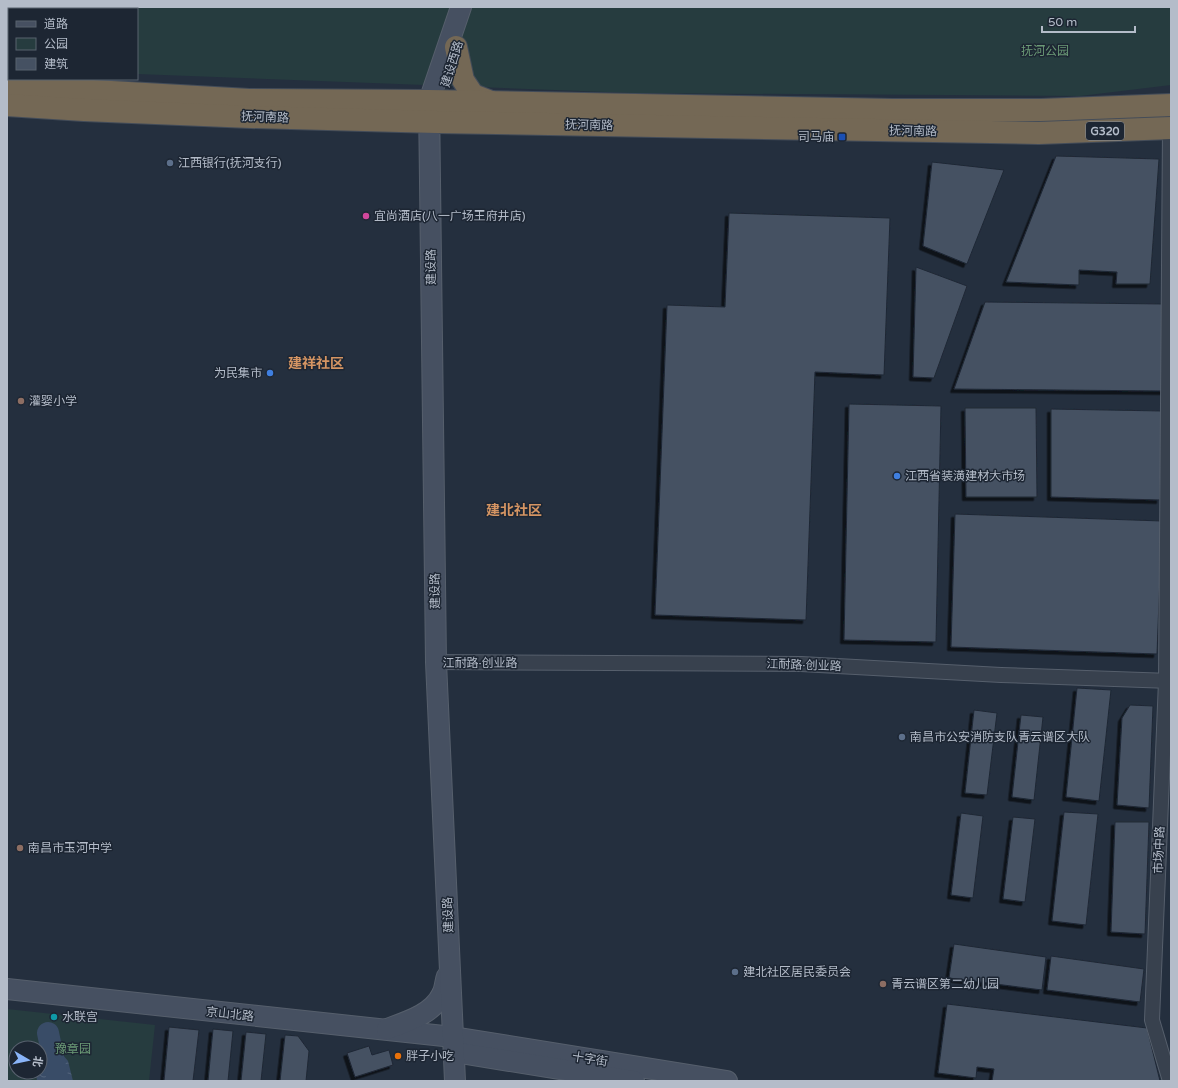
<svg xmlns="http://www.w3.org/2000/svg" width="1178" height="1088" font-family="'Varela Round','Noto Sans SC',sans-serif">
	<defs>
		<pattern id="water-waves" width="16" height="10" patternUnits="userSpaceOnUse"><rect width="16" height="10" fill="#394c67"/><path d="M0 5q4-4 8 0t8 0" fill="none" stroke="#53647b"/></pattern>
		<filter id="shadow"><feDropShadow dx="-3.5" dy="3.5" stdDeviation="0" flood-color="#0009"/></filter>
	</defs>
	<rect width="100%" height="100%" fill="#242f3e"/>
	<g fill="#263c3f" fill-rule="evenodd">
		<path d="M 7,7 L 1171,7 L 1171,85 L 1080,96 L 633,93 L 137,74 L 137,9 L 9,9 L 9,70 L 7,70 Z"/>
		<path d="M 7,1009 L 155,1025 L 149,1081 L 7,1081 ZM 16,1048 L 40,1048 L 40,1072 L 16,1072 Z"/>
	</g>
	<path fill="url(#water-waves)" d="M 50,1040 L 68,1061 L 73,1081 L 37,1081 L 36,1072 L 40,1072 L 40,1060 Z"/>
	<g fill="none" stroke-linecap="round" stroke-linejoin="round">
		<path stroke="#394c67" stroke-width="22" d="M 48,1033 L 58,1081"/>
	</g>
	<g fill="#455162" stroke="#1f2835" filter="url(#shadow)">
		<path d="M 1056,156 L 1159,159 L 1150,284 L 1116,284 L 1117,272 L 1079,270 L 1079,285 L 1006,282 Z"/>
		<path d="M 932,162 L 1004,170 L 967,264 L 923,246 Z"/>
		<path d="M 729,213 L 890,218 L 884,375 L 815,372 L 806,620 L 655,615 L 667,305 L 725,307 Z"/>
		<path d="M 916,267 L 967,286 L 934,378 L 913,377 Z"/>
		<path d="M 985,302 L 1165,304 L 1164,391 L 954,389 Z"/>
		<path d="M 849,404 L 941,406 L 936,642 L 844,640 Z"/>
		<path d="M 965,408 L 1036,408 L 1037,497 L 966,497 Z"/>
		<path d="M 1051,409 L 1162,411 L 1160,500 L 1051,497 Z"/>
		<path d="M 955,514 L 1162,521 L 1157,654 L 951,647 Z"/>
		<path d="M 1077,688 L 1111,690 L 1099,801 L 1066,797 Z"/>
		<path d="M 1130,705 L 1153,706 L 1149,808 L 1117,805 L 1122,718 Z"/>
		<path d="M 974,710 L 997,713 L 987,795 L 965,793 Z"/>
		<path d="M 1021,715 L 1043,717 L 1034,800 L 1012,797 Z"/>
		<path d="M 1064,812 L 1098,814 L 1086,925 L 1052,921 Z"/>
		<path d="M 961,813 L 983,816 L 973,898 L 951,895 Z"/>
		<path d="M 1013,817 L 1035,819 L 1025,902 L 1003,899 Z"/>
		<path d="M 1115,822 L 1149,822 L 1145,934 L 1111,932 Z"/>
		<path d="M 954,944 L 1046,957 L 1042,990 L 949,978 Z"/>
		<path d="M 1051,956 L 1144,969 L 1140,1002 L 1047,990 Z"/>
		<path d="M 947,1004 L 1147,1028 L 1160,1081 L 992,1081 L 994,1069 L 977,1067 L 976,1078 L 938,1073 Z"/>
		<path d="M 169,1027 L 199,1030 L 193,1081 L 164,1081 Z"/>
		<path d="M 213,1029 L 233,1031 L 228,1081 L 208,1081 Z"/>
		<path d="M 246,1032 L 266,1034 L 261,1081 L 241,1081 Z"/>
		<path d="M 285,1035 L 298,1036 L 309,1051 L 306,1081 L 280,1081 Z"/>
		<path d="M 369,1046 L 372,1055 L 389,1050 L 393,1065 L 355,1077 L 347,1053 Z"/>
	</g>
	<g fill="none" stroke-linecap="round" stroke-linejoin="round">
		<defs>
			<g id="street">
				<path d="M 436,662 L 801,664 L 1001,675 L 1171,681"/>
				<path d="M 1170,1081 L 1152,1020 L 1166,681 L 1170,128"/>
			</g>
			<g id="secondary">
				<path d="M 7,989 L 453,1037 L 727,1081"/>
				<path d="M 387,1029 C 406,1022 433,1014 442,994 C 445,989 445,981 447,976"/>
				<path d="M 454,1052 L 634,1081"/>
				<path d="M 455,1081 L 436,662 L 429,101 L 461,7"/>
			</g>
			<g id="highway">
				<path d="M 456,47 L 463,80 L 473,95 L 491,102"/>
				<path d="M 7,86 L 249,100 L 429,101 L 893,110 L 1041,110 L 1171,105"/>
				<path d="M 7,105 L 84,110 L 251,117 L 437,122 L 1039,133 L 1171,128"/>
			</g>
		</defs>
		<use href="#street" stroke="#565f6c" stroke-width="16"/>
		<use href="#secondary" stroke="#565f6c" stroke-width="22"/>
		<use href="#highway" stroke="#434c59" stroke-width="24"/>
		<use href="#street" stroke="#38414e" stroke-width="14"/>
		<use href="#secondary" stroke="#465061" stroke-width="20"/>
		<use href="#highway" stroke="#746855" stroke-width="22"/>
	</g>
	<rect fill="#1a4fb4" stroke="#1d2633" stroke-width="1.5" x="838" y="133" width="8" height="8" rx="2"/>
	<g fill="#5c6f8a" stroke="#1d2633" stroke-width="1.5">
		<circle cx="170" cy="163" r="4"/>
		<circle cx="902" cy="737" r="4"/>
		<circle cx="735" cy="972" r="4"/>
	</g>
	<circle fill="#d1479c" stroke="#1d2633" stroke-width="1.5" cx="366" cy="216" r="4"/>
	<g fill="#3f7fe0" stroke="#1d2633" stroke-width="1.5">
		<circle cx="270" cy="373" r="4"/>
		<circle cx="897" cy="476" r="4"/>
	</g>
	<g fill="#8d6e63" stroke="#1d2633" stroke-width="1.5">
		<circle cx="21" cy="401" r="4"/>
		<circle cx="20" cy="848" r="4"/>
		<circle cx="883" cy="984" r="4"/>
	</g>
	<circle fill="#0f9aa8" stroke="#1d2633" stroke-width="1.5" cx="54" cy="1017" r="4"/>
	<circle fill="#e8710a" stroke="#1d2633" stroke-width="1.5" cx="398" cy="1056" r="4"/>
	<g text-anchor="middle" stroke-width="3" stroke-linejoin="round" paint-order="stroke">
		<rect fill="#1d2633" stroke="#878f9c" stroke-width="1" x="1086" y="122" width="38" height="18" rx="3"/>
		<g font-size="11" font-weight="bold" fill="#b4bcc9">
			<text x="1105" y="135">G320</text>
		</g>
		<g font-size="12" fill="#6b9a76" stroke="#1d2633">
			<text x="1045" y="55">抚河公园</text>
			<text x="73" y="1053">豫章园</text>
		</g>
		<g font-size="12" fill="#b4bcc9" stroke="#1d2633">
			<text transform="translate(452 64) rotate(-73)" y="4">建设西路</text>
			<text transform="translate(265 117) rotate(2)" y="4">抚河南路</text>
			<text transform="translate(589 125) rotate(1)" y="4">抚河南路</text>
			<text transform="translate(913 131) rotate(1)" y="4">抚河南路</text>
			<text transform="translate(431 267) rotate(-91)" y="4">建设路</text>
			<text transform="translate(435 591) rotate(-91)" y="4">建设路</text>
			<text x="480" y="667">江耐路·创业路</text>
			<text transform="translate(804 665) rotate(2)" y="4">江耐路·创业路</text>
			<text transform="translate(1159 850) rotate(-88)" y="4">市场中路</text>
			<text transform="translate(448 915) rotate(-92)" y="4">建设路</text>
			<text transform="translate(230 1014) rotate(6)" y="4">京山北路</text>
			<text transform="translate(590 1059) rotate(9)" y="4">十字街</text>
		</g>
		<g font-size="12" fill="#b4bcc9" stroke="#1d2633" text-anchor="start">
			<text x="834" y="141" text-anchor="end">司马庙</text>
			<text x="178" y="167">江西银行(抚河支行)</text>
			<text x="374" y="220">宜尚酒店(八一广场王府井店)</text>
			<text x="262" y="377" text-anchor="end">为民集市</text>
			<text x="29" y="405">灌婴小学</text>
			<text x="905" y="480">江西省装潢建材大市场</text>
			<text x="910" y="741">南昌市公安消防支队青云谱区大队</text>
			<text x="28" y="852">南昌市玉河中学</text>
			<text x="743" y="976">建北社区居民委员会</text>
			<text x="891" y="988">青云谱区第二幼儿园</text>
			<text x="62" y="1021">水联宫</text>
			<text x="406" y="1060">胖子小吃</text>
		</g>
		<g font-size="14" font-weight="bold" fill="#d59563" stroke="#1d2633">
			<text x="316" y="368">建祥社区</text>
			<text x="514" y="515">建北社区</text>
		</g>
	</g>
	<rect width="1178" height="1088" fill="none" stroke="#b4bcc9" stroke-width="16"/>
	<rect x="8" y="8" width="130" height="72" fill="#1d2633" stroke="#59626f"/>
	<rect x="16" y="21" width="20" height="6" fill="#465061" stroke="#59626f"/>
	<text x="44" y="28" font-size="12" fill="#b4bcc9">道路</text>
	<rect x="16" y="38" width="20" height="12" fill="#263c3f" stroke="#59626f"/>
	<text x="44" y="48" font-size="12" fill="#b4bcc9">公园</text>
	<rect x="16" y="58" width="20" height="12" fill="#455162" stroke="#59626f"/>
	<text x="44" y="68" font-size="12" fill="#b4bcc9">建筑</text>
	<g transform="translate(28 1060) rotate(99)"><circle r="19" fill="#1d2633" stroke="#59626f"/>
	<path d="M0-3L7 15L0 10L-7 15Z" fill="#8ab4f8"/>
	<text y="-6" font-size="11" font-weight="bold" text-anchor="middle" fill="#b4bcc9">北</text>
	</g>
	<path d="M1042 26v6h93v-6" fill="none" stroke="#b4bcc9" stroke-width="2"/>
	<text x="1048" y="26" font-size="12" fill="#b4bcc9" stroke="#1d2633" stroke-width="3" paint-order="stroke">50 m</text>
</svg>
